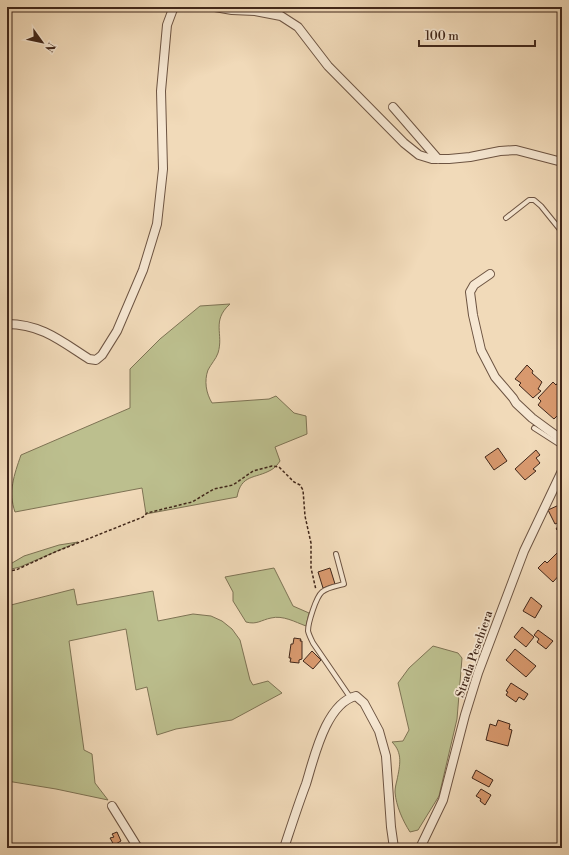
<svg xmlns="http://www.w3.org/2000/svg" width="569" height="855" font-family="'Libre Bodoni',serif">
	<rect width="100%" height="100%" fill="#f1dab9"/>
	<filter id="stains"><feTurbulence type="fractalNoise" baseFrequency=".005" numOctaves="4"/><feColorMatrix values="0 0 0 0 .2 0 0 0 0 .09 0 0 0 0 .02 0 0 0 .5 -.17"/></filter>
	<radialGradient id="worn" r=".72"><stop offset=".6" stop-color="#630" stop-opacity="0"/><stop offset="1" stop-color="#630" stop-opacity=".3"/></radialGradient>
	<g fill="#bcbf8e" stroke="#7e7354">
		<path d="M 230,304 C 211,321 224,334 218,353 C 216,359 211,364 208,370 C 204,381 206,393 212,403 L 269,399 L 276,396 L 294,413 L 306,416 L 307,434 L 275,447 L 280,461 C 278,464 275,468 271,470 C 255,479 241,474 237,497 L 146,514 L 142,488 L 15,512 C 8,492 14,475 21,455 L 130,408 L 130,369 L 160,339 L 200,306 Z"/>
		<path d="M 78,542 L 20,567 L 7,570 L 7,566 L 24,556 L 59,545 Z"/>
		<path d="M 274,568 L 293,606 L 309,613 L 306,626 C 295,622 283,615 271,618 C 261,620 257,625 246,622 L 233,601 L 233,592 L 225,577 Z"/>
		<path d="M 74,589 L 77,605 L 153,591 L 158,621 L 193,614 L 211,616 L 222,621 L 232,629 L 240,640 L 250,680 L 253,685 L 268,681 L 282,693 L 232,720 L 176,729 L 157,735 L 147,687 L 136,690 L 126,629 L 69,641 L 84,750 L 92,754 L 95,783 L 108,800 L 56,789 L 7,781 L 7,606 Z"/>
		<path d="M 433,646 L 458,653 L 462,658 L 457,719 L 439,796 L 418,830 L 410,832 C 403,821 396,806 395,792 C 395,788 396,784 397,780 C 400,765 403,753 392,742 L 403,741 L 409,730 L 398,683 L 409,668 Z"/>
	</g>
	<g fill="#d8996e" stroke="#41271a">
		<path d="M 527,365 L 533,371 L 532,373 L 542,382 L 538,389 L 541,391 L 533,398 L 519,385 L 521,383 L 515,379 Z"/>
		<path d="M 560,380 L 562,381 L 562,411 L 554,419 L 538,405 L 541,401 L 538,398 L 553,382 L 556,385 Z"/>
		<path d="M 498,448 L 507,461 L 494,470 L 485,457 Z"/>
		<path d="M 536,450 L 540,455 L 536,458 L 540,463 L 533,469 L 536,471 L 525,480 L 515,469 Z"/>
		<path d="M 559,505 L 561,509 L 562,508 L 562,521 L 555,524 L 548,510 Z"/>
		<path d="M 561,522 L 562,523 L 562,534 L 556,529 Z"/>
		<path d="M 560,550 L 562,553 L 562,572 L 553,582 L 538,568 L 545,561 L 547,563 Z"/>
		<path d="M 330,568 L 335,584 L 323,588 L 318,572 Z"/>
		<path d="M 531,597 L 542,606 L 535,618 L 523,611 Z"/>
		<path d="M 522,627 L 534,637 L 526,647 L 514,637 Z"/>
		<path d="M 538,630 L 553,641 L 546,649 L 537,642 L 539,639 L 534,635 Z"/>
		<path d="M 294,638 L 301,639 L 300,641 L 302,641 L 302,659 L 299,660 L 299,663 L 290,662 L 291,658 L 289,658 L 291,644 L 293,644 Z"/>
		<path d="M 515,649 L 536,666 L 526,677 L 506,660 Z"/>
		<path d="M 312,651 L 321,660 L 313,669 L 303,661 Z"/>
		<path d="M 511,683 L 528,694 L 524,700 L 519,697 L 516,702 L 506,695 L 508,692 L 506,691 Z"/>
		<path d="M 498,720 L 510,724 L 509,729 L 512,730 L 508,746 L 486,740 L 490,724 L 496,726 Z"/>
		<path d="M 476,770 L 493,780 L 489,787 L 472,778 Z"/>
		<path d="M 481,789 L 491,795 L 485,805 L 480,801 L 481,799 L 476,796 Z"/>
		<path d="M 117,832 L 121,841 L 114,845 L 110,838 L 114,837 L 112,834 Z"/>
	</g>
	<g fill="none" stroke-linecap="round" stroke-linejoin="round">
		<defs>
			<g id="lane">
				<path d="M 506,218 L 529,200 L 534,200 L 541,206 L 562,232"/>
				<path d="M 534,428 L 562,446"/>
				<path d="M 336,554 L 344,584 C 337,586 328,587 322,592 C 316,597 308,623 308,631 C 309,635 311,639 313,643 L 350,697"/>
			</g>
			<g id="street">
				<path d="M 215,7 L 232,10 L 255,11 L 281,16 L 298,27 L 328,66 L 404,143 L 419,155 L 432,159 L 449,159 L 470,157 L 500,151 L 516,150 L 562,162"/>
				<path d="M 393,107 L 438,159"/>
				<path d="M 490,274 L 474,285 L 470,292 L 473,315 L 481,350 L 495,377 L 513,398 L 516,403 L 532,418 L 562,440"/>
				<path d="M 7,324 C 41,324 61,341 89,359 L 96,360 L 102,355 L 117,331 L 143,270 L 157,224 L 163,169 L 161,91 L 167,25 L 173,9 L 176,7"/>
				<path d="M 112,806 L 138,848"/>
				<path d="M 284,848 C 291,827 298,805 306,784 C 314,758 326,703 356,696 L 364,703 L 379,731 L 386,756 L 391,827 L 394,848"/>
				<path d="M 420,848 L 443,800 L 465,715 L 478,673 L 524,551 L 562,471"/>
			</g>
		</defs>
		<use href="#lane" stroke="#6d5442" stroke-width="6"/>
		<use href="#street" stroke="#6d5442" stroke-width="10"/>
		<path stroke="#41271a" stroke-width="1.5" stroke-dasharray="3 2" stroke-linecap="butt" d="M 7,571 L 16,570 L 55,552 L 143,517 L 147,513 L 192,502 L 214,489 L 233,485 L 253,471 L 272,466 L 279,467 L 294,482 L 300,485 L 303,490 L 305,516 L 311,543 L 311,568 L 316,590"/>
		<use href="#lane" stroke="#f6e7d2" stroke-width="4"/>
		<use href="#street" stroke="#f6e7d2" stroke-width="8"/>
	</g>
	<g text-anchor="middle" stroke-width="3.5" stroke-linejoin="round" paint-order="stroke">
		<g font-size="12" fill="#41271a" stroke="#f6e7d2">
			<text transform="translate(474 654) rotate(-71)" y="4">Strada Peschiera</text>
		</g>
	</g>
	<rect width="569" height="855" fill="none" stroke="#f1dab9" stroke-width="24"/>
	<rect x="8" y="8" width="553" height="839" fill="none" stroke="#41271a" stroke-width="2"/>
	<rect x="12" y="12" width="545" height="831" fill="none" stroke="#41271a"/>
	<g transform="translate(42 42) rotate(123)" stroke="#f6e7d2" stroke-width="3" paint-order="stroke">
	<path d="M0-3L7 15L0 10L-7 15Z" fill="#41271a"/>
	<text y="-6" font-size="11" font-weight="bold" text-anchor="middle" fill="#41271a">N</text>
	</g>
	<path d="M419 40v6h116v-6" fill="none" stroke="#41271a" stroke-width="2"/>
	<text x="425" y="40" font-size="12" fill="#41271a" stroke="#f6e7d2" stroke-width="3" paint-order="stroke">100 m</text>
	<rect width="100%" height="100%" filter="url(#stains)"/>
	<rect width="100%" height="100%" fill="url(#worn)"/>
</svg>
